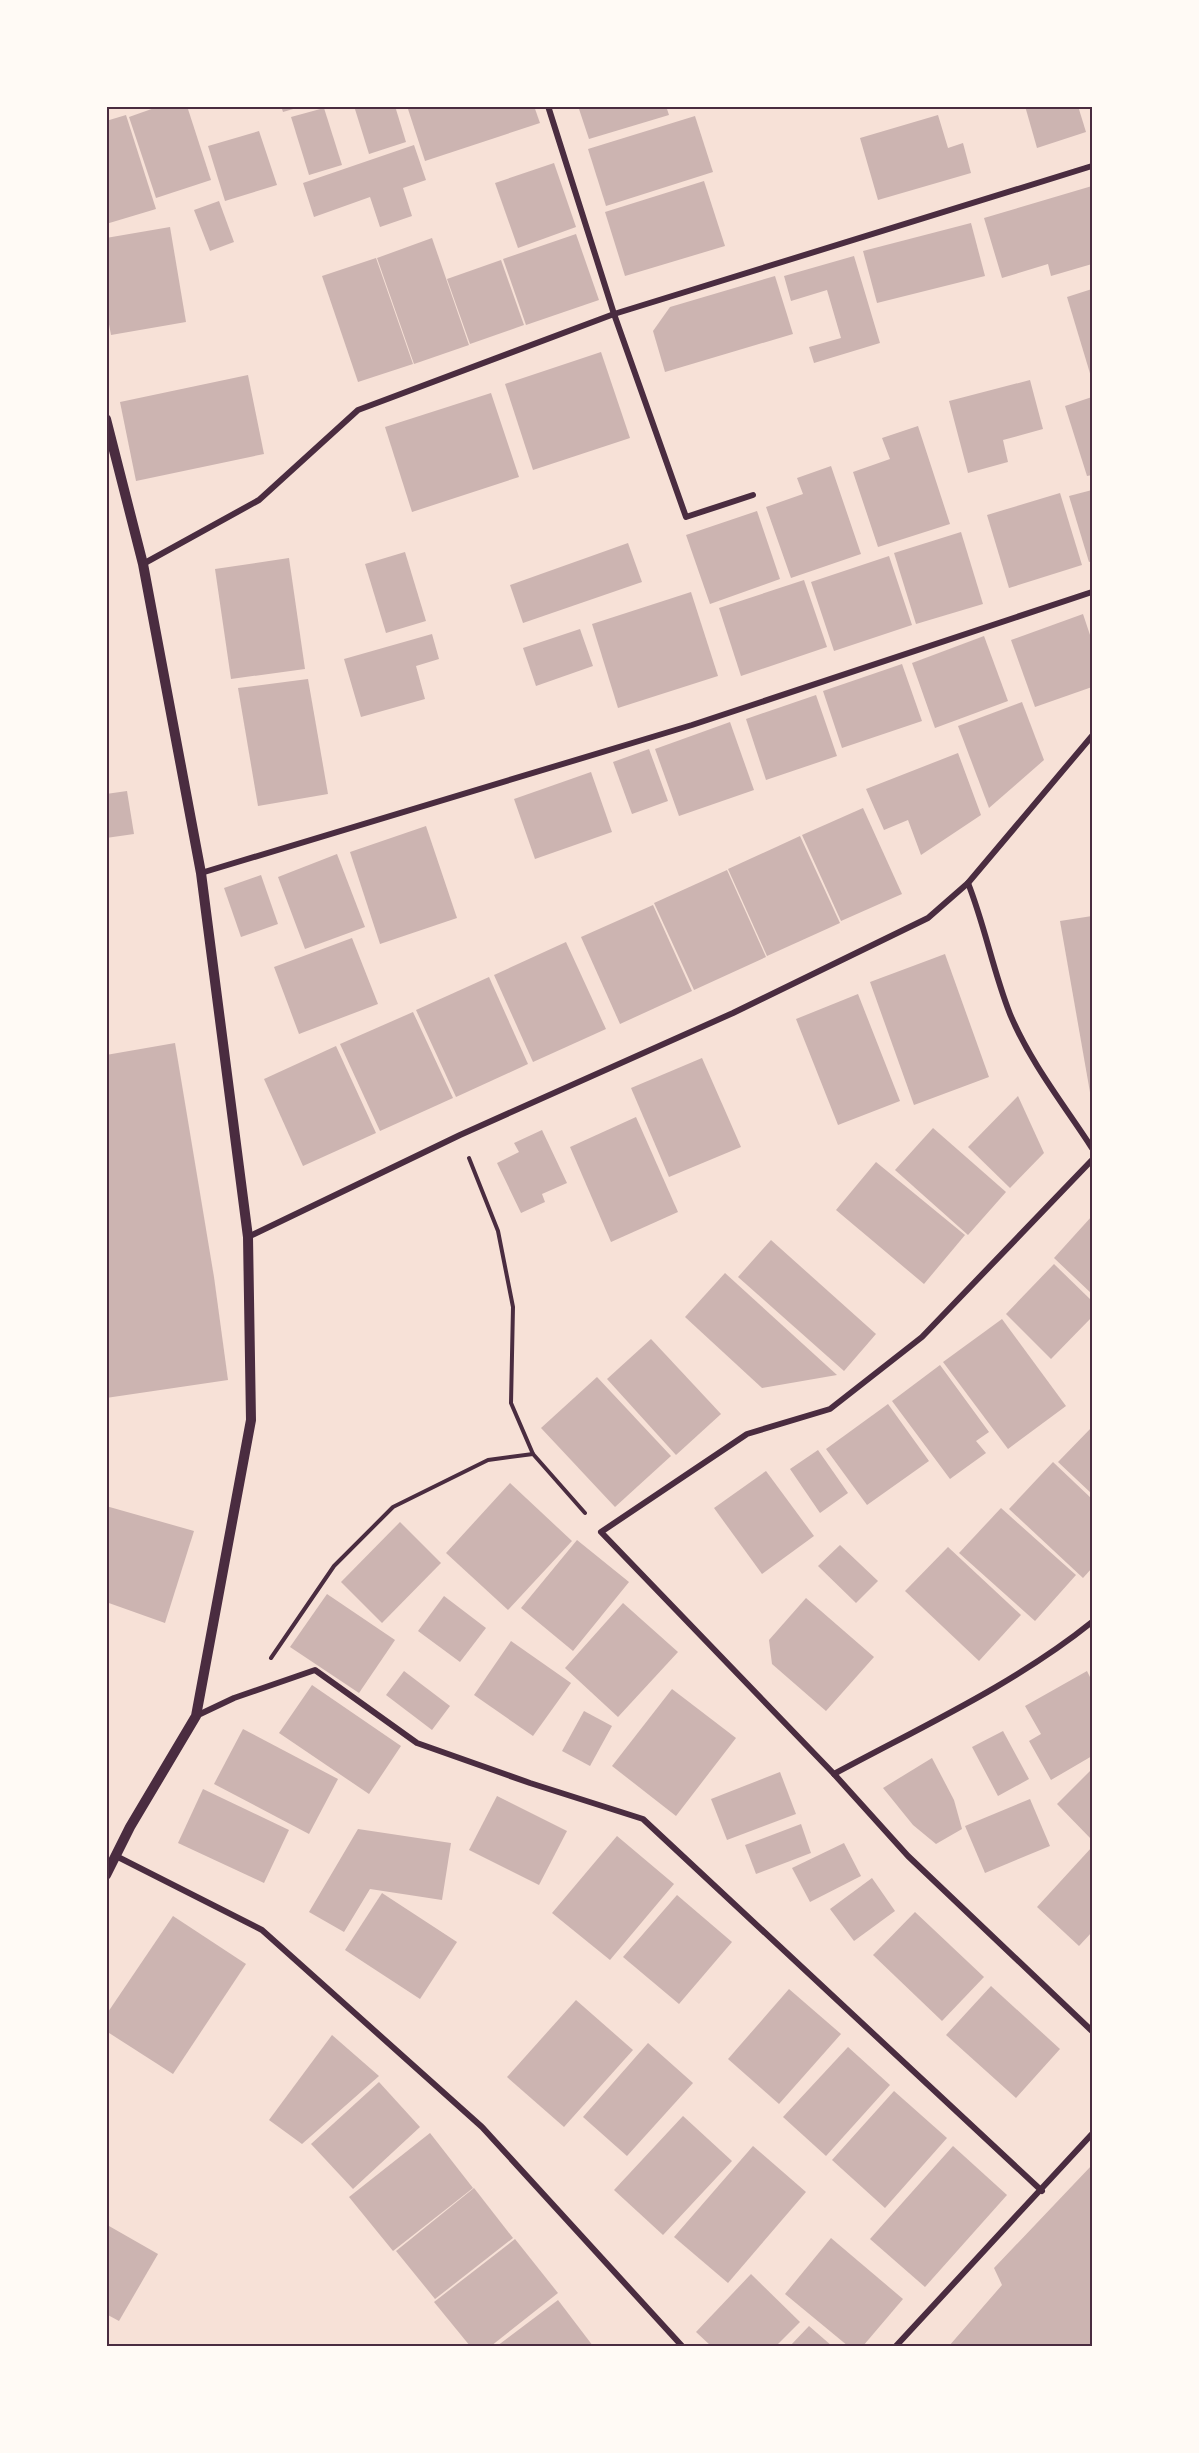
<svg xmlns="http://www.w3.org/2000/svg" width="1199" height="2453" font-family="Karla,sans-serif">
	<rect width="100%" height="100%" fill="#f7e1d7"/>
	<g fill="#ccb4b1">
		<path d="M 160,106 L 187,106 L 211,180 L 156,198 L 129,117 Z"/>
		<path d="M 281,106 L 300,106 L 300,107 L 283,112 Z"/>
		<path d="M 354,106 L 395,106 L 406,142 L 369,154 Z"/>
		<path d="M 407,106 L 534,106 L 540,123 L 425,161 Z"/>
		<path d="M 578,106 L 666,106 L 669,115 L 589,139 Z"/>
		<path d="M 1025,106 L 1078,106 L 1086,132 L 1037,148 Z"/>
		<path d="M 324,108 L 342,165 L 309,175 L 291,117 Z"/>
		<path d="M 126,115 L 156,209 L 106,224 L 106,121 Z"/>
		<path d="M 938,115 L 948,148 L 963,143 L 971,173 L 878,200 L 860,138 Z"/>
		<path d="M 695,116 L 713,172 L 606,206 L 588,149 Z"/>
		<path d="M 259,131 L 277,185 L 225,201 L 208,146 Z"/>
		<path d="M 414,145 L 426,180 L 403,188 L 412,216 L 380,227 L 370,197 L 314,217 L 303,183 Z"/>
		<path d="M 554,163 L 576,227 L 518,248 L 495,183 Z"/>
		<path d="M 704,181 L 725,246 L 625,276 L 605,212 Z"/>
		<path d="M 1092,186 L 1092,264 L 1051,276 L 1048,264 L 1002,278 L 984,218 Z"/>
		<path d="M 219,201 L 234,242 L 210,251 L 194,210 Z"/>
		<path d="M 971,223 L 985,276 L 877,303 L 863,251 Z"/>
		<path d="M 170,227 L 186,322 L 111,335 L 106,308 L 106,238 Z"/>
		<path d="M 576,234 L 599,300 L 526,325 L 503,259 Z"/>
		<path d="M 432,238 L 469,345 L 414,364 L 377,258 Z"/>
		<path d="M 854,256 L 880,343 L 814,363 L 809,347 L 841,338 L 827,290 L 791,301 L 784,276 Z"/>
		<path d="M 376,258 L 413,364 L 358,382 L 322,276 Z"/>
		<path d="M 501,260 L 524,325 L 470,344 L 447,279 Z"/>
		<path d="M 775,276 L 793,334 L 665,372 L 653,331 L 670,307 Z"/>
		<path d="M 1092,289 L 1092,380 L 1067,297 Z"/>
		<path d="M 601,352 L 630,438 L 533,470 L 505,384 Z"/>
		<path d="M 248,375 L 264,454 L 136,481 L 120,402 Z"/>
		<path d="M 1030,380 L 1043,429 L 1003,440 L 1008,462 L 968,473 L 949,401 Z"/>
		<path d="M 491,393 L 519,477 L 412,512 L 385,427 Z"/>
		<path d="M 1092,397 L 1092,475 L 1087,476 L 1065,406 Z"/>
		<path d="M 918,426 L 950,524 L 878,547 L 853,472 L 890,459 L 882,438 Z"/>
		<path d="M 831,466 L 861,554 L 791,578 L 766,507 L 803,494 L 797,478 Z"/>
		<path d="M 1092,490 L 1092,561 L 1089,562 L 1069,496 Z"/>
		<path d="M 1060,493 L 1082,565 L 1009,588 L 987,515 Z"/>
		<path d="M 757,511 L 780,579 L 710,604 L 686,535 Z"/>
		<path d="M 961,532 L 983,604 L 916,624 L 894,553 Z"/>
		<path d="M 628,543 L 642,582 L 523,623 L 510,585 Z"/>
		<path d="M 405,552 L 426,621 L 386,633 L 365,564 Z"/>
		<path d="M 889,556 L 912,625 L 834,651 L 811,582 Z"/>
		<path d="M 289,558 L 305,669 L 231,679 L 215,569 Z"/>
		<path d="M 804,580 L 827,647 L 741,676 L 719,608 Z"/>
		<path d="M 691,592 L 718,676 L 618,708 L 592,624 Z"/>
		<path d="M 1083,614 L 1092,641 L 1092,687 L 1035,707 L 1011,640 Z"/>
		<path d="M 580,629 L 593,666 L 536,686 L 523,648 Z"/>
		<path d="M 432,634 L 439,659 L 416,666 L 425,699 L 361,717 L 344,659 Z"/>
		<path d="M 984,636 L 1008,701 L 935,728 L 912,663 Z"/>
		<path d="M 902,664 L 922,721 L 842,748 L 823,691 Z"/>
		<path d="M 308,679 L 328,794 L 258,806 L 238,688 Z"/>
		<path d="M 816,695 L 837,756 L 766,780 L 746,719 Z"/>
		<path d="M 1022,702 L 1044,760 L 989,808 L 958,726 Z"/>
		<path d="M 730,722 L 754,790 L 679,816 L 655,749 Z"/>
		<path d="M 649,749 L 668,801 L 632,814 L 613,762 Z"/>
		<path d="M 958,753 L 981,815 L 921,855 L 908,820 L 884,830 L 866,789 Z"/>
		<path d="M 591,772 L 612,832 L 535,859 L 514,799 Z"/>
		<path d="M 127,791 L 134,834 L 106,838 L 106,794 Z"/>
		<path d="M 863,808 L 902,894 L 841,921 L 802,835 Z"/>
		<path d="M 426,826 L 457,918 L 380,944 L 350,852 Z"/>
		<path d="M 800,836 L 840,923 L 767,956 L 728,869 Z"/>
		<path d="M 337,854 L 365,927 L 305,949 L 278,877 Z"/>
		<path d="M 727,870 L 766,957 L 694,990 L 654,903 Z"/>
		<path d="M 261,875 L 278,924 L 241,937 L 224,888 Z"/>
		<path d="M 653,905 L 692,991 L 620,1024 L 581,937 Z"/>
		<path d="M 1092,916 L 1092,1098 L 1091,1098 L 1060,921 Z"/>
		<path d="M 352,938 L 378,1004 L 299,1034 L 274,967 Z"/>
		<path d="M 566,942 L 606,1029 L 533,1062 L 494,975 Z"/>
		<path d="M 945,954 L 989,1077 L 914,1105 L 870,982 Z"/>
		<path d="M 489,977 L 528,1064 L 456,1097 L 416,1010 Z"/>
		<path d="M 858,994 L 900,1101 L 838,1125 L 796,1019 Z"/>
		<path d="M 413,1012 L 453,1098 L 380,1131 L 340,1044 Z"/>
		<path d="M 175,1043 L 214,1277 L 228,1380 L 106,1398 L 106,1055 Z"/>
		<path d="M 336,1046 L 376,1133 L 303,1166 L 264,1079 Z"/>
		<path d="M 702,1058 L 741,1147 L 669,1177 L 631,1088 Z"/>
		<path d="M 1018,1096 L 1044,1153 L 1010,1188 L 968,1147 Z"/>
		<path d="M 636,1117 L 678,1212 L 611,1242 L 570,1147 Z"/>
		<path d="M 933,1128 L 1006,1192 L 968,1235 L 895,1170 Z"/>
		<path d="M 542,1130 L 567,1183 L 542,1194 L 545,1202 L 521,1213 L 497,1163 L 519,1152 L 514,1143 Z"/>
		<path d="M 876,1162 L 965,1235 L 924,1284 L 836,1210 Z"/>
		<path d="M 1092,1216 L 1092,1294 L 1054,1258 Z"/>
		<path d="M 771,1240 L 876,1334 L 844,1371 L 738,1277 Z"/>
		<path d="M 1054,1264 L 1092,1301 L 1092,1317 L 1051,1359 L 1006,1314 Z"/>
		<path d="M 725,1273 L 837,1375 L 762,1388 L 685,1317 Z"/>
		<path d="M 1002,1319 L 1066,1406 L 1008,1449 L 943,1362 Z"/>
		<path d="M 651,1339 L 721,1414 L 676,1455 L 607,1379 Z"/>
		<path d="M 940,1365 L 989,1432 L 976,1441 L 986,1453 L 950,1479 L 892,1401 Z"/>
		<path d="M 597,1377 L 671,1456 L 615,1507 L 541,1428 Z"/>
		<path d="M 888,1404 L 929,1461 L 867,1505 L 826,1449 Z"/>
		<path d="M 1092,1427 L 1092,1494 L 1058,1462 Z"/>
		<path d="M 818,1450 L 848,1493 L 820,1513 L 790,1469 Z"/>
		<path d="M 1053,1462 L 1092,1499 L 1092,1568 L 1083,1578 L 1009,1509 Z"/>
		<path d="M 766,1471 L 814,1536 L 762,1574 L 714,1508 Z"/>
		<path d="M 510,1483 L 572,1541 L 508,1610 L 446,1553 Z"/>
		<path d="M 106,1506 L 194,1531 L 165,1623 L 106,1602 Z"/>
		<path d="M 1001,1508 L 1076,1575 L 1035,1621 L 959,1553 Z"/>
		<path d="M 400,1522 L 441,1563 L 382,1623 L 341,1582 Z"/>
		<path d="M 577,1540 L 629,1582 L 573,1651 L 521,1608 Z"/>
		<path d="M 840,1545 L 878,1581 L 856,1603 L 818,1566 Z"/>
		<path d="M 948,1547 L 1021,1615 L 979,1661 L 905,1591 Z"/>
		<path d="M 327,1594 L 395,1640 L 359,1693 L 290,1647 Z"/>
		<path d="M 444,1596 L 486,1628 L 460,1662 L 418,1631 Z"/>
		<path d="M 806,1598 L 874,1657 L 826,1711 L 772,1664 L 769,1640 Z"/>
		<path d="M 623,1603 L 678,1652 L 618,1717 L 565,1668 Z"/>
		<path d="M 511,1641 L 571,1683 L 533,1736 L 474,1695 Z"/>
		<path d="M 404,1671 L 450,1706 L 432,1730 L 386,1695 Z"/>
		<path d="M 1087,1671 L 1092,1681 L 1092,1756 L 1051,1780 L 1029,1741 L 1041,1734 L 1025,1706 Z"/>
		<path d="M 312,1685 L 401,1746 L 369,1794 L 279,1733 Z"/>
		<path d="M 672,1689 L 736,1738 L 676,1816 L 612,1766 Z"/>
		<path d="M 584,1711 L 612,1726 L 590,1766 L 562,1751 Z"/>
		<path d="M 243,1729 L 338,1779 L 309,1834 L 214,1784 Z"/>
		<path d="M 1003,1731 L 1029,1779 L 998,1796 L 972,1747 Z"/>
		<path d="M 932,1758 L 954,1800 L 962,1829 L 936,1844 L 913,1825 L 883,1788 Z"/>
		<path d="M 1091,1770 L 1092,1772 L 1092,1840 L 1057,1804 Z"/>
		<path d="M 780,1772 L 796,1814 L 727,1840 L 711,1799 Z"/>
		<path d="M 203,1789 L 289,1830 L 264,1883 L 178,1843 Z"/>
		<path d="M 497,1796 L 567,1831 L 539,1885 L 469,1850 Z"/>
		<path d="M 1030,1799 L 1050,1846 L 985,1873 L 965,1826 Z"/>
		<path d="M 801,1824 L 811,1853 L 756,1874 L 745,1845 Z"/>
		<path d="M 358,1829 L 451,1843 L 442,1900 L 370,1889 L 344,1932 L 309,1912 Z"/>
		<path d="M 617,1836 L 674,1884 L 610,1960 L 552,1913 Z"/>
		<path d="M 844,1843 L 861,1876 L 810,1902 L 792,1868 Z"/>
		<path d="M 1092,1847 L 1092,1932 L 1079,1946 L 1037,1907 Z"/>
		<path d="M 872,1878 L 895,1911 L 854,1941 L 830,1909 Z"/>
		<path d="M 382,1893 L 457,1942 L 420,1999 L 345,1950 Z"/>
		<path d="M 677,1895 L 732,1942 L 679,2004 L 623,1957 Z"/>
		<path d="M 915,1912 L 984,1977 L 942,2021 L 873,1955 Z"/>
		<path d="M 173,1916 L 246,1964 L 173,2074 L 106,2031 L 106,2015 Z"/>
		<path d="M 991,1986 L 1060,2049 L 1016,2098 L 946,2035 Z"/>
		<path d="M 789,1989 L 841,2034 L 779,2104 L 728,2059 Z"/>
		<path d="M 576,2000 L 633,2050 L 564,2127 L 507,2077 Z"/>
		<path d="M 332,2035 L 379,2076 L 302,2144 L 269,2120 Z"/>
		<path d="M 648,2043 L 693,2083 L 627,2156 L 583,2117 Z"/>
		<path d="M 848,2047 L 890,2085 L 826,2156 L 783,2117 Z"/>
		<path d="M 379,2082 L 420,2127 L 353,2189 L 311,2144 Z"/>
		<path d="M 894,2091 L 947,2138 L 885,2208 L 832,2160 Z"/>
		<path d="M 683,2116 L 732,2161 L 663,2235 L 614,2190 Z"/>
		<path d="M 430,2133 L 473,2188 L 393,2251 L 349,2197 Z"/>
		<path d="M 753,2146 L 806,2192 L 728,2283 L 674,2237 Z"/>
		<path d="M 953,2146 L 1007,2195 L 925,2287 L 870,2239 Z"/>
		<path d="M 1092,2165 L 1092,2346 L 949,2346 L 1002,2285 L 994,2268 Z"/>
		<path d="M 474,2188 L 513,2238 L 435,2299 L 396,2251 Z"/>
		<path d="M 109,2226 L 158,2254 L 119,2321 L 106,2314 L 106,2230 Z"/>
		<path d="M 831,2238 L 903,2299 L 863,2346 L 848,2346 L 785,2294 Z"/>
		<path d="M 515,2239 L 558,2293 L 491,2346 L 470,2346 L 434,2302 Z"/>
		<path d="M 751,2274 L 800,2322 L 776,2346 L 711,2346 L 696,2332 Z"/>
		<path d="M 558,2300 L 593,2346 L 497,2346 Z"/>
		<path d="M 809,2326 L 832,2346 L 790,2346 Z"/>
	</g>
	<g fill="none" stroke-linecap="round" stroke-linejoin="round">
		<g stroke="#4a2c40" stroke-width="4">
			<path d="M 469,1158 L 498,1231 L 513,1307 L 511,1403 L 533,1454 L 585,1513"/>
			<path d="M 271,1658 L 334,1566 L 393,1507 L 488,1460 L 533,1454"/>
		</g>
		<g stroke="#4a2c40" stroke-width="6">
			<path d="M 548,106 L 614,314 L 686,517 L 753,495"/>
			<path d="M 143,564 L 259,500 L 358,410 L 614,314 L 1092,166"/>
			<path d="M 201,873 L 692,725 L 1092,592"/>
			<path d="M 968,883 C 985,926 993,971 1010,1014 C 1030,1062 1064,1105 1092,1148"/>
			<path d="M 1092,1160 L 922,1337 L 830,1409 L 747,1434 L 601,1532 L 834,1774 L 908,1856 L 1092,2031"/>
			<path d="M 248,1237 L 460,1135 L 733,1013 L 928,918 L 968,883 L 1092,736"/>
			<path d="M 196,1716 L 234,1698 L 315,1670 L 417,1743 L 530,1783 L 643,1819 L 1042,2191"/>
			<path d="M 834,1774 C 921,1727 1015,1684 1092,1622"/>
			<path d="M 116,1856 L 262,1930 L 482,2127 L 682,2346"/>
			<path d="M 896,2346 L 1092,2134"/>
		</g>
		<path stroke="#4a2c40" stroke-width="10" d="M 106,419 L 143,564 L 201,873 L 248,1237 L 251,1420 L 196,1716 L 130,1827 L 106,1875"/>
	</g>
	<rect width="1199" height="2453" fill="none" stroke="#fffaf5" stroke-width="216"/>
	<rect x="108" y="108" width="983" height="2237" fill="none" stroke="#4a2c40" stroke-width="2"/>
</svg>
